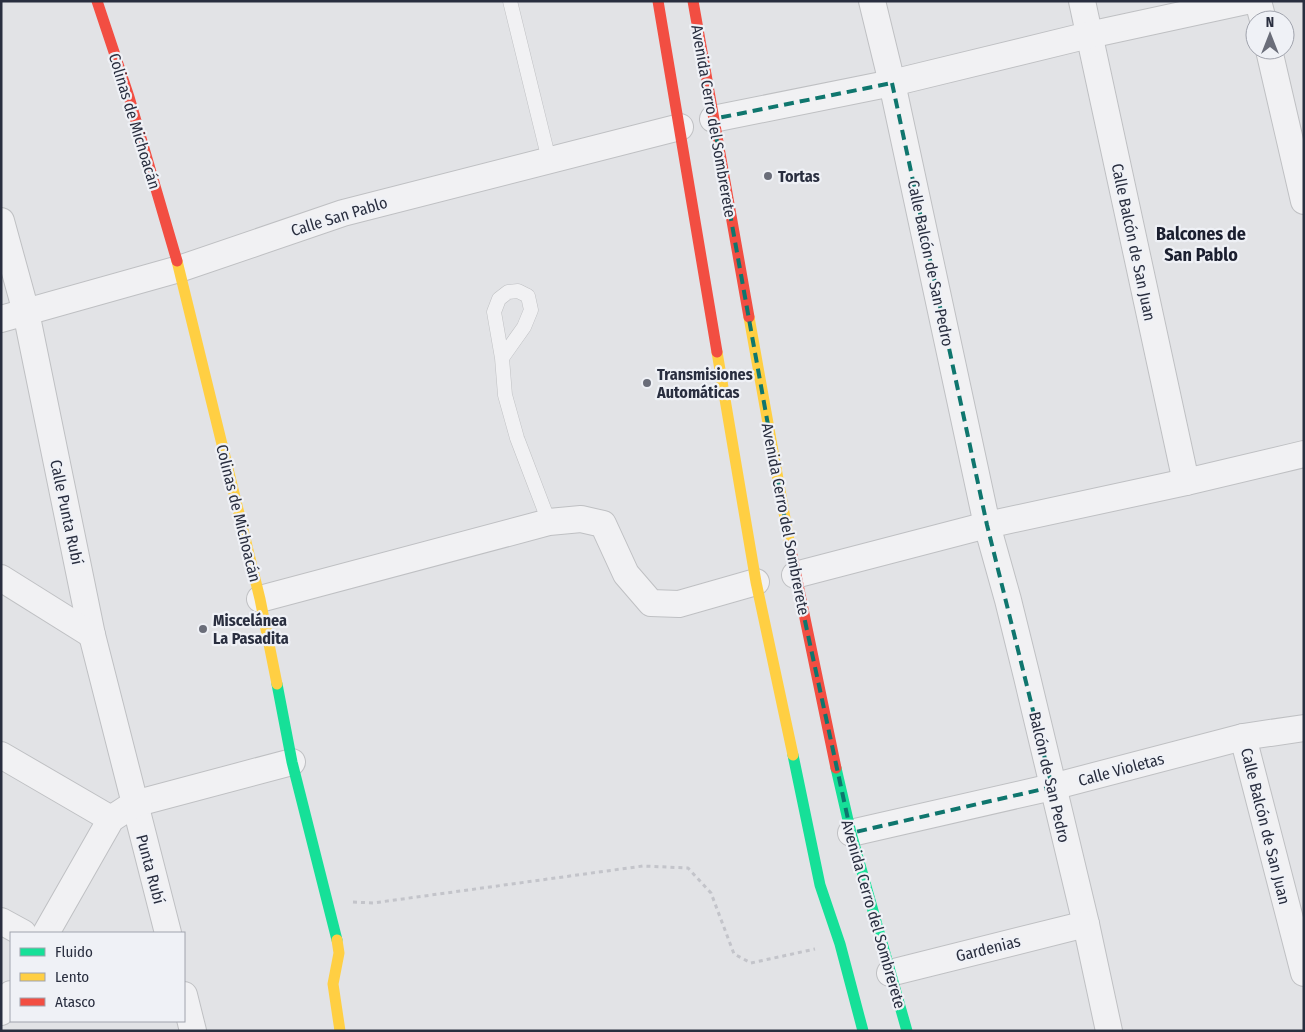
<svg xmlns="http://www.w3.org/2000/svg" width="1305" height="1032" font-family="'Fira Sans Condensed',sans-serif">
	<rect width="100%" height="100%" fill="#e2e3e6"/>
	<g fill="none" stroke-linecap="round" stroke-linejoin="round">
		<defs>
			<g id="lane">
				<path d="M 510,1 L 549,160"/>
				<path d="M 502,358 L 524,327 L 531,310 L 528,296 L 518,291 L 508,292 L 499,299 L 494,312 L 502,358 L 505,395 L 517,438 L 549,522"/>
			</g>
			<g id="street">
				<path d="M 872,1 L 892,83 L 987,525 L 1008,600 L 1027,677 L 1086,924 L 1109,1031"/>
				<path d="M 1082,1 L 1186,482"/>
				<path d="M 1258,1 L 1263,20"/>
				<path d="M 1269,50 L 1304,201"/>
				<path d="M 713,119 L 892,83 L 1089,35 L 1246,1"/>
				<path d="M 1,221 L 26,312 L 92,635 L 168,933"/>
				<path d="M 1,319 L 179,269 L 343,213 L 680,127"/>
				<path d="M 795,575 L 987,525 L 1186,482 L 1304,454"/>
				<path d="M 1,578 L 92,635"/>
				<path d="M 260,599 L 549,522 L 581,519 L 603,524 L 626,574 L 651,603 L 679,604 L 756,582"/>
				<path d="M 1243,737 L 1304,973"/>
				<path d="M 1,755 L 111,819"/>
				<path d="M 851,833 L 1052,787 L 1243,737 L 1304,728"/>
				<path d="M 1,921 L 23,933"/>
				<path d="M 46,933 L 111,819 L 134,804 L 292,762"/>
				<path d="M 890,973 L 1086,924"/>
				<path d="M 184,995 L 193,1031"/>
				<path d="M 1,1012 L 11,994"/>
			</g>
		</defs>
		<use href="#lane" stroke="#bfc0c3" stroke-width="15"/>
		<use href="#street" stroke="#bfc0c3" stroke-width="28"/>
		<path stroke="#c3c4ca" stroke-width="3" stroke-dasharray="4 4" stroke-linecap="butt" d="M 353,902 L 373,903 L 643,866 L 688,868 L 711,893 L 734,954 L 751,963 L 815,949"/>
		<use href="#lane" stroke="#f1f1f3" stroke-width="14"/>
		<use href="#street" stroke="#f1f1f3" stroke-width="26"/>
		<g stroke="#16e098" stroke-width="11">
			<path d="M 277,684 L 292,762 L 337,940"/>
			<path d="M 793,755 L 820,885 L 840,944 L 863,1031"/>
			<path d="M 836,768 L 851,833 L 907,1031"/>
		</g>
		<g stroke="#ffcf43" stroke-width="11">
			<path d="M 177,261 L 260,599 L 277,684"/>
			<path d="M 749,317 L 790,546"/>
			<path d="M 717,352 L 756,582 L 793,755"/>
			<path d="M 337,940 L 339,953 L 333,984 L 340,1031"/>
		</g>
		<g stroke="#f24e42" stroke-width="11">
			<path d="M 97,1 L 129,97 L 177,261"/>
			<path d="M 658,1 L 717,352"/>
			<path d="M 693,1 L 749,317"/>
			<path d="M 790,546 L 836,768"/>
		</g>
	</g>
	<path fill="none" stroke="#0f766e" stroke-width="4" stroke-dasharray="10 6" stroke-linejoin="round" d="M 892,83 L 987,525 L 1052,787 L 851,833 L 795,575 L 713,119 Z"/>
	<g fill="#6a6d79" stroke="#eff1f6" stroke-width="2">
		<circle cx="768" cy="176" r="5"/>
		<circle cx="647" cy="383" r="5"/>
		<circle cx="203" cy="629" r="5"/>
	</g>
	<g text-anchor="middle" stroke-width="4.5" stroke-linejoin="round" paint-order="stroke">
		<g font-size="16" fill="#292e3f" stroke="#eff1f6">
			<text transform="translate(135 121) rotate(73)" y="6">Colinas de Michoacán</text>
			<text transform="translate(714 121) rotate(80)" y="6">Avenida Cerro del Sombrerete</text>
			<text transform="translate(339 216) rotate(-17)" y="6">Calle San Pablo</text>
			<text transform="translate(1134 242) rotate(78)" y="6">Calle Balcón de San Juan</text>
			<text transform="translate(931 263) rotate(78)" y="6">Calle Balcón de San Pedro</text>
			<text transform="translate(67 512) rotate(78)" y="6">Calle Punta Rubí</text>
			<text transform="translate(239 513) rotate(76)" y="6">Colinas de Michoacán</text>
			<text transform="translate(786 519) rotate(79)" y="6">Avenida Cerro del Sombrerete</text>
			<text transform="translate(1121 769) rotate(-15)" y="6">Calle Violetas</text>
			<text transform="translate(1050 777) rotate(77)" y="6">Balcón de San Pedro</text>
			<text transform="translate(1266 826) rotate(76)" y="6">Calle Balcón de San Juan</text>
			<text transform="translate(151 869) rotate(75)" y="6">Punta Rubí</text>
			<text transform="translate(874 914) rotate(74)" y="6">Avenida Cerro del Sombrerete</text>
			<text transform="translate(988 948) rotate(-14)" y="6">Gardenias</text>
		</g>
		<g font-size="16" font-weight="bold" fill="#292e3f" stroke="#eff1f6" text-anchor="start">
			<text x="778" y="182">Tortas</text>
			<text x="657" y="380">Transmisiones<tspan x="657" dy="18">Automáticas</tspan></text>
			<text x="213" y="626">Miscelánea<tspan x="213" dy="18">La Pasadita</tspan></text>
		</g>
		<g font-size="18" font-weight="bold" fill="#1b1f2f" stroke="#eff1f6">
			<text x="1201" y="240">Balcones de<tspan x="1201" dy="21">San Pablo</tspan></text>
		</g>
	</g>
	<rect width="1305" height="1032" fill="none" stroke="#292e3f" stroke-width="5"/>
	<rect x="10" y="932" width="175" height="90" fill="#eff1f6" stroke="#a0a3ad"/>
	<rect x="20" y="948" width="25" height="8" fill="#16e098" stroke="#a0a3ad"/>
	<text x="55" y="957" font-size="15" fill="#292e3f">Fluido</text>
	<rect x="20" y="973" width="25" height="8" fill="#ffcf43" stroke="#a0a3ad"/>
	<text x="55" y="982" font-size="15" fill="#292e3f">Lento</text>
	<rect x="20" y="998" width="25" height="8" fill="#f24e42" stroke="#a0a3ad"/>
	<text x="55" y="1007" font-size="15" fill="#292e3f">Atasco</text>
	<g transform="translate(1270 35)"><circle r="24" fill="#eff1f6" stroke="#a0a3ad"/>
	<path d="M0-4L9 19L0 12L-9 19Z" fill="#6a6d79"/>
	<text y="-8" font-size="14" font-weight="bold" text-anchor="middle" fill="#292e3f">N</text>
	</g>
</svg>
